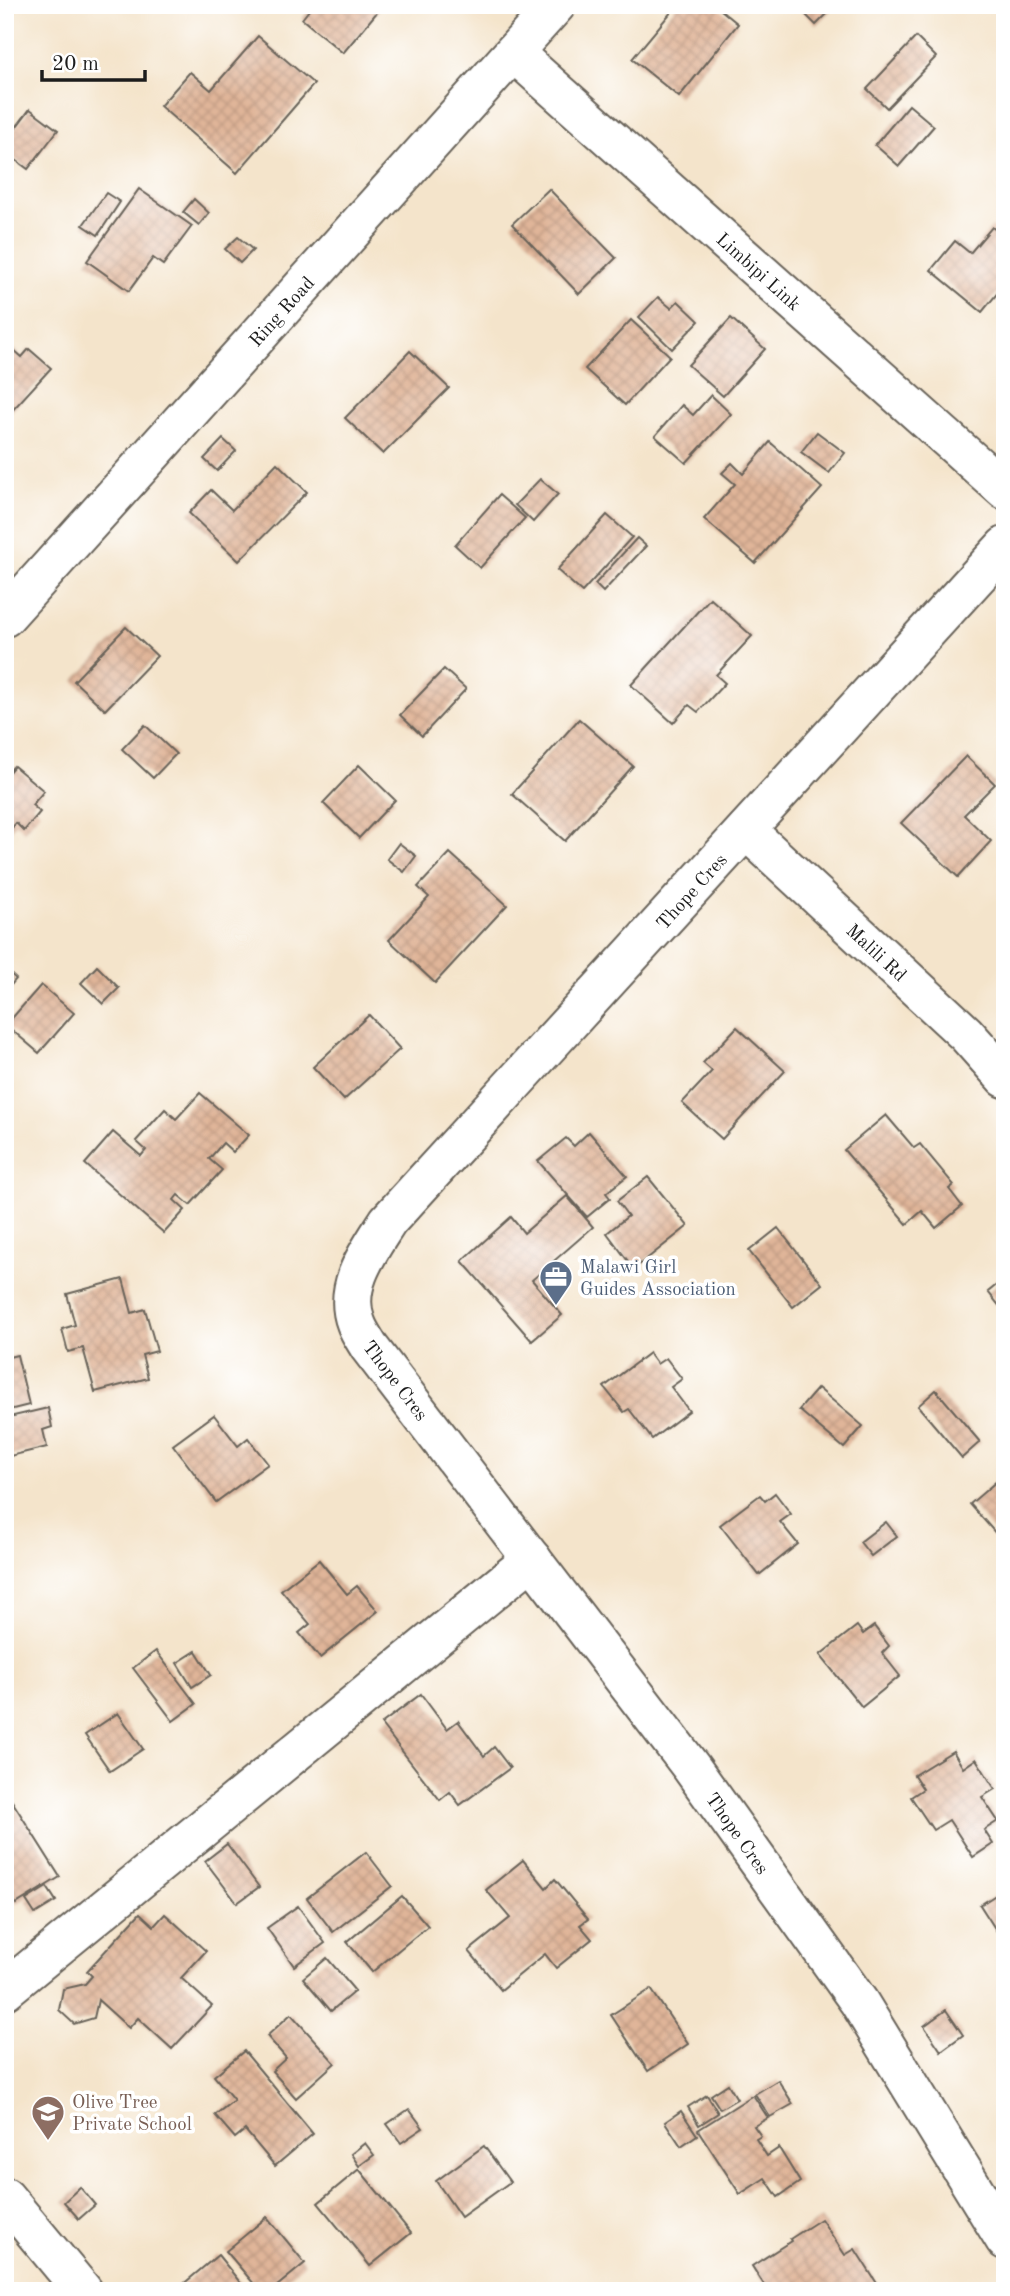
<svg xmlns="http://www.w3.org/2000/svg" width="1010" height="2296" font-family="'Old Standard TT',serif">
	<defs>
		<pattern id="building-cross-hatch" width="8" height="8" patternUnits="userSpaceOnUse" patternTransform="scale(1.75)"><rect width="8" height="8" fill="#e0b599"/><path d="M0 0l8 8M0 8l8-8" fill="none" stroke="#c09b83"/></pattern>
	</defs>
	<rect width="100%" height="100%" fill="#fff"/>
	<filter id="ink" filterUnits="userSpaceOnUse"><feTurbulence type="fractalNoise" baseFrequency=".0143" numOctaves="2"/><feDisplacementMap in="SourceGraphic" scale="14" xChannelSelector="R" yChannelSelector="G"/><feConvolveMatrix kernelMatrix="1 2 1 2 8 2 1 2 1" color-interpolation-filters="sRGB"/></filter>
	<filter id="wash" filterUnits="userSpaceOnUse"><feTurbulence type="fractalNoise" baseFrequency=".00686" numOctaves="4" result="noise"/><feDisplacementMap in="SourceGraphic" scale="28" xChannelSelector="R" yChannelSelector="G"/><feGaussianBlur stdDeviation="1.57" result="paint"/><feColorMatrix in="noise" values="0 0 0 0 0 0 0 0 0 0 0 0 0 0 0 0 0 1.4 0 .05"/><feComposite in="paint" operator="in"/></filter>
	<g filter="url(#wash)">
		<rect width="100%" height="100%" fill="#f4e4cb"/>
		<g id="blocks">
			<g fill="url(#building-cross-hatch)">
				<path d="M 313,5 L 383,5 L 343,53 L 302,19 Z"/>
				<path d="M 677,5 L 715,5 L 738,24 L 679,97 L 632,59 Z"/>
				<path d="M 796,5 L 836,5 L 816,25 Z"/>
				<path d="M 258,36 L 314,84 L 237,173 L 160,106 L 190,72 L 211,90 Z"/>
				<path d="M 916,37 L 936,57 L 887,108 L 867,89 Z"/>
				<path d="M 909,105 L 934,126 L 899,166 L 875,145 Z"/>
				<path d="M 30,109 L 58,130 L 28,169 L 5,152 L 5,142 Z"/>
				<path d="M 139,189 L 192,226 L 163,265 L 153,258 L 129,291 L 87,261 Z"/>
				<path d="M 549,189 L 616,258 L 579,294 L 512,224 Z"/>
				<path d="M 106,193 L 120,202 L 98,235 L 83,225 Z"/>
				<path d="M 194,199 L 209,213 L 199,225 L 183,212 Z"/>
				<path d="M 992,227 L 1005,237 L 1005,284 L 982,312 L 931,270 L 955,241 L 970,253 Z"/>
				<path d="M 238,237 L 253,250 L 240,263 L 225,249 Z"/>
				<path d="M 658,297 L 671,308 L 678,301 L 699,321 L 672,349 L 639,317 Z"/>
				<path d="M 731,318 L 765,349 L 723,396 L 688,365 Z"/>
				<path d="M 631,320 L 670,356 L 625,405 L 585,369 Z"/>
				<path d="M 5,342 L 22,357 L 29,349 L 51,368 L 10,413 L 5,409 Z"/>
				<path d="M 410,351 L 449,388 L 383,454 L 345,418 Z"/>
				<path d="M 711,395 L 731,414 L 686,463 L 655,436 L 682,405 L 693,415 Z"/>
				<path d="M 817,432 L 845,453 L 829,473 L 801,452 Z"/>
				<path d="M 223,439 L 236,451 L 217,471 L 204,459 Z"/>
				<path d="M 770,442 L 822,488 L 755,563 L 704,519 L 735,484 L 722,473 L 732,463 L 743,474 Z"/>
				<path d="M 277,463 L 307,492 L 239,561 L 189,513 L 211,490 L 232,510 Z"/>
				<path d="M 540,479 L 558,494 L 533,522 L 515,505 Z"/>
				<path d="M 499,495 L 525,518 L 480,568 L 455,545 Z"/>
				<path d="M 607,515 L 632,537 L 582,592 L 557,570 Z"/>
				<path d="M 637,538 L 646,546 L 603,592 L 595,584 Z"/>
				<path d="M 710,598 L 752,636 L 716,675 L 725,683 L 698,712 L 689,705 L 673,723 L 631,685 Z"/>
				<path d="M 126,627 L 157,656 L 105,710 L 74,681 Z"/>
				<path d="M 444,669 L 466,689 L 422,736 L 400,715 Z"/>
				<path d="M 579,719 L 633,766 L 565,841 L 512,794 Z"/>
				<path d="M 145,725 L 176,754 L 153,778 L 122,749 Z"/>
				<path d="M 966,756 L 995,784 L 964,815 L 991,841 L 958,877 L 901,823 Z"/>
				<path d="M 359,765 L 395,800 L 359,838 L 323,803 Z"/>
				<path d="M 14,766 L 44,791 L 32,805 L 40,812 L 24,831 L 16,823 L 5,836 L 5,776 Z"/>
				<path d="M 399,843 L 416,856 L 404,872 L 387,859 Z"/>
				<path d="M 450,853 L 507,905 L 435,983 L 389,940 L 429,897 L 418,887 Z"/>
				<path d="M 97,966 L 119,988 L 103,1004 L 81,983 Z"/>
				<path d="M 5,969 L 16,979 L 5,992 Z"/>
				<path d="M 41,985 L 74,1013 L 39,1053 L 6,1025 Z"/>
				<path d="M 369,1015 L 400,1049 L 344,1100 L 313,1067 Z"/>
				<path d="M 737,1027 L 785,1071 L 722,1139 L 682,1103 L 712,1071 L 703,1063 Z"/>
				<path d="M 200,1093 L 249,1135 L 233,1152 L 223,1143 L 209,1159 L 222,1170 L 190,1205 L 178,1195 L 174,1200 L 185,1210 L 164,1233 L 85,1164 L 113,1132 L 141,1156 L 146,1150 L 136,1141 L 165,1109 L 176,1119 Z"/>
				<path d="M 886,1115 L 914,1148 L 920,1144 L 954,1185 L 949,1189 L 962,1206 L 936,1228 L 922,1211 L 907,1224 L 844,1150 Z"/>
				<path d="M 589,1132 L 627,1176 L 606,1193 L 610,1198 L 587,1217 L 538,1161 L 566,1138 L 574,1146 Z"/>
				<path d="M 648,1177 L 688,1226 L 634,1269 L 607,1233 L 628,1216 L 617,1201 Z"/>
				<path d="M 567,1196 L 593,1227 L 532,1280 L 562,1315 L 532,1341 L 462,1261 L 511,1217 L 524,1233 Z"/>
				<path d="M 778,1228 L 822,1284 L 793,1307 L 749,1251 Z"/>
				<path d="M 1005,1278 L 1005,1313 L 988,1292 Z"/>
				<path d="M 123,1279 L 132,1313 L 145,1309 L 157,1351 L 142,1355 L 148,1378 L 95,1392 L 83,1348 L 68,1352 L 62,1329 L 75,1325 L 67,1294 Z"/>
				<path d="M 649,1353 L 657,1364 L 666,1358 L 682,1379 L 671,1387 L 689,1411 L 652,1439 L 629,1409 L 624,1412 L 604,1387 Z"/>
				<path d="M 17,1355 L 29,1405 L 5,1411 L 5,1358 Z"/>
				<path d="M 818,1388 L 863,1426 L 844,1448 L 799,1410 Z"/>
				<path d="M 936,1390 L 980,1442 L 962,1458 L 918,1406 Z"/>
				<path d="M 48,1408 L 52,1427 L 43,1430 L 47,1447 L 10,1456 L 5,1435 L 5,1418 Z"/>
				<path d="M 214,1415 L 238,1446 L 248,1438 L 268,1464 L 216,1502 L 173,1445 Z"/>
				<path d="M 1005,1474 L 1005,1544 L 970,1504 Z"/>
				<path d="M 775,1493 L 791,1514 L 780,1522 L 798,1544 L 759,1575 L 720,1525 L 760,1495 L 765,1501 Z"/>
				<path d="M 886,1522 L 897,1536 L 871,1556 L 860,1542 Z"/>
				<path d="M 319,1560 L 347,1594 L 357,1586 L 378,1611 L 320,1658 L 299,1633 L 310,1624 L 281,1590 Z"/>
				<path d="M 857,1626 L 863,1634 L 874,1626 L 889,1646 L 882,1653 L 900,1676 L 862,1707 L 820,1655 Z"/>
				<path d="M 156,1651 L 196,1704 L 173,1721 L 133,1668 Z"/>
				<path d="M 196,1651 L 211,1675 L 192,1687 L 177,1663 Z"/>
				<path d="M 421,1694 L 447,1729 L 458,1721 L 484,1756 L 494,1747 L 510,1768 L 460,1805 L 450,1792 L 440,1800 L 381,1724 Z"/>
				<path d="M 118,1713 L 143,1749 L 110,1771 L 85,1735 Z"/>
				<path d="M 953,1751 L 963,1768 L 976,1759 L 995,1789 L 982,1797 L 998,1821 L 984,1830 L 993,1844 L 973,1857 L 949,1820 L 933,1830 L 911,1797 L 923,1789 L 914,1775 Z"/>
				<path d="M 5,1790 L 60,1877 L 16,1904 L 5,1886 Z"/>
				<path d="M 227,1844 L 259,1887 L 237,1903 L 205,1861 Z"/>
				<path d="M 366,1852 L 392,1886 L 333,1932 L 307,1898 Z"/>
				<path d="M 523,1860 L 546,1888 L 555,1879 L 588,1919 L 580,1925 L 592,1939 L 556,1968 L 545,1954 L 501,1990 L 469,1951 L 510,1918 L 486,1890 Z"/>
				<path d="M 47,1887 L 56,1901 L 35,1914 L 26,1900 Z"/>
				<path d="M 1005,1889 L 1005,1944 L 980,1905 Z"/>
				<path d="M 402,1896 L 428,1926 L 372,1972 L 347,1942 Z"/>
				<path d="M 298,1906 L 325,1943 L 294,1966 L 267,1928 Z"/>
				<path d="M 140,1913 L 154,1926 L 165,1914 L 206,1951 L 181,1978 L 212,2006 L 172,2049 L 138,2018 L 129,2028 L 98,2000 L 94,2018 L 74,2024 L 59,2010 L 63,1989 L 85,1984 L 92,1976 L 87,1971 Z"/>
				<path d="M 327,1958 L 355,1991 L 331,2011 L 303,1978 Z"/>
				<path d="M 651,1989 L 688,2044 L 648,2071 L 611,2015 Z"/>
				<path d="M 946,2010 L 963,2035 L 941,2051 L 924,2026 Z"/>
				<path d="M 291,2014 L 335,2063 L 296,2098 L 272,2071 L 286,2058 L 267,2036 Z"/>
				<path d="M 244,2051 L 313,2134 L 275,2166 L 245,2130 L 235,2138 L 215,2115 L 234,2100 L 214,2076 Z"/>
				<path d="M 778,2080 L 793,2104 L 770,2117 L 755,2094 Z"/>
				<path d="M 728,2084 L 737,2099 L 720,2109 L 711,2095 Z"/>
				<path d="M 707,2095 L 718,2113 L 699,2125 L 688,2107 Z"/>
				<path d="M 753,2095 L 768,2118 L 754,2126 L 761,2136 L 756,2139 L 767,2156 L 779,2148 L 800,2182 L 778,2197 L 765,2178 L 740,2194 L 698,2130 Z"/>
				<path d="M 409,2109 L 423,2128 L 401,2143 L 387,2124 Z"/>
				<path d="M 681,2111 L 697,2135 L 681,2146 L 665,2122 Z"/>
				<path d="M 365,2143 L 374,2155 L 359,2166 L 351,2154 Z"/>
				<path d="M 484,2146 L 510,2182 L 461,2217 L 436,2181 Z"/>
				<path d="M 359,2169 L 411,2233 L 370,2266 L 318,2203 Z"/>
				<path d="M 80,2187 L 95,2205 L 79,2219 L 64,2202 Z"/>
				<path d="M 267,2217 L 305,2263 L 271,2291 L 260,2291 L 226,2251 Z"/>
				<path d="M 821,2219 L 845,2255 L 855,2249 L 878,2285 L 869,2291 L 768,2291 L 752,2266 L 791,2241 L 790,2239 Z"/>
				<path d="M 218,2255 L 247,2291 L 175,2291 Z"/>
			</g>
		</g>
	</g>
	<g filter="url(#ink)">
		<use href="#blocks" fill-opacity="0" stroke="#686259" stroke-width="2"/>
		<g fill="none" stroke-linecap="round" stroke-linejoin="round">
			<defs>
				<g id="minor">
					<path d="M 514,53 L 1005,490"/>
					<path d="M 1005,546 L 388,1221 C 369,1251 342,1286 356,1323 C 359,1332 365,1340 369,1347 L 691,1767 L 859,2002 L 1005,2240"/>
					<path d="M 5,617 L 556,5"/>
					<path d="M 746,830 L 966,1034 L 1005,1078"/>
					<path d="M 5,1990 L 532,1559"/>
					<path d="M 5,2197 L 83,2291"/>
				</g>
			</defs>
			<use href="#minor" stroke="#686259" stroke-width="42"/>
			<use href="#minor" stroke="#fff" stroke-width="38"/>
		</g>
	</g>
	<defs>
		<symbol id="office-pin" viewBox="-11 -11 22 30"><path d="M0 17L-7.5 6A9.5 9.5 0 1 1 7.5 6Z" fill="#5c6f8a" stroke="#fff"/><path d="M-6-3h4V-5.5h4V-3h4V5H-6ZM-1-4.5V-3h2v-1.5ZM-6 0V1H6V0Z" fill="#fff"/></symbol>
		<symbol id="school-pin" viewBox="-11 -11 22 30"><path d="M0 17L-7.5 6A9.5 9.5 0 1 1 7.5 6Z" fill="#8d6e63" stroke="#fff"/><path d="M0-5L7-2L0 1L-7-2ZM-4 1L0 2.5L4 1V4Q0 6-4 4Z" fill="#fff"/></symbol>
	</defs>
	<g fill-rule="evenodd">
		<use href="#office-pin" x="537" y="1258" width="38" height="52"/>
		<use href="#school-pin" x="29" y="2093" width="38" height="52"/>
	</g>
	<g text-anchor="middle" stroke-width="7" stroke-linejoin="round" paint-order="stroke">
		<g font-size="19" fill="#1c1c1c" stroke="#fff">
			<text transform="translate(759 271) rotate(42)" y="7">Limbipi Link</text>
			<text transform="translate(281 311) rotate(-48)" y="7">Ring Road</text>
			<text transform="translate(691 891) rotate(-48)" y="7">Thope Cres</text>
			<text transform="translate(877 952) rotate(43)" y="7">Malili Rd</text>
			<text transform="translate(396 1380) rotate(53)" y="7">Thope Cres</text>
			<text transform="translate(738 1833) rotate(55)" y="7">Thope Cres</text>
		</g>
		<g font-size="19" fill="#4e5e75" stroke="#fff" text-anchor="start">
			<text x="580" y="1273">Malawi Girl<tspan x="580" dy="22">Guides Association</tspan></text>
		</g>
		<g font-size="19" fill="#785e54" stroke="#fff" text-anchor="start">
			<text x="72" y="2108">Olive Tree<tspan x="72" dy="22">Private School</tspan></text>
		</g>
	</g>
	<rect width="1010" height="2296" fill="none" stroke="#fff" stroke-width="28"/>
	<path d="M42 70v10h103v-10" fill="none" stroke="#1c1c1c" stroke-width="3.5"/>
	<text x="52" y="70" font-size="21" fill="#1c1c1c" stroke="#ffffff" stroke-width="5" paint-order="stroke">20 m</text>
</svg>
